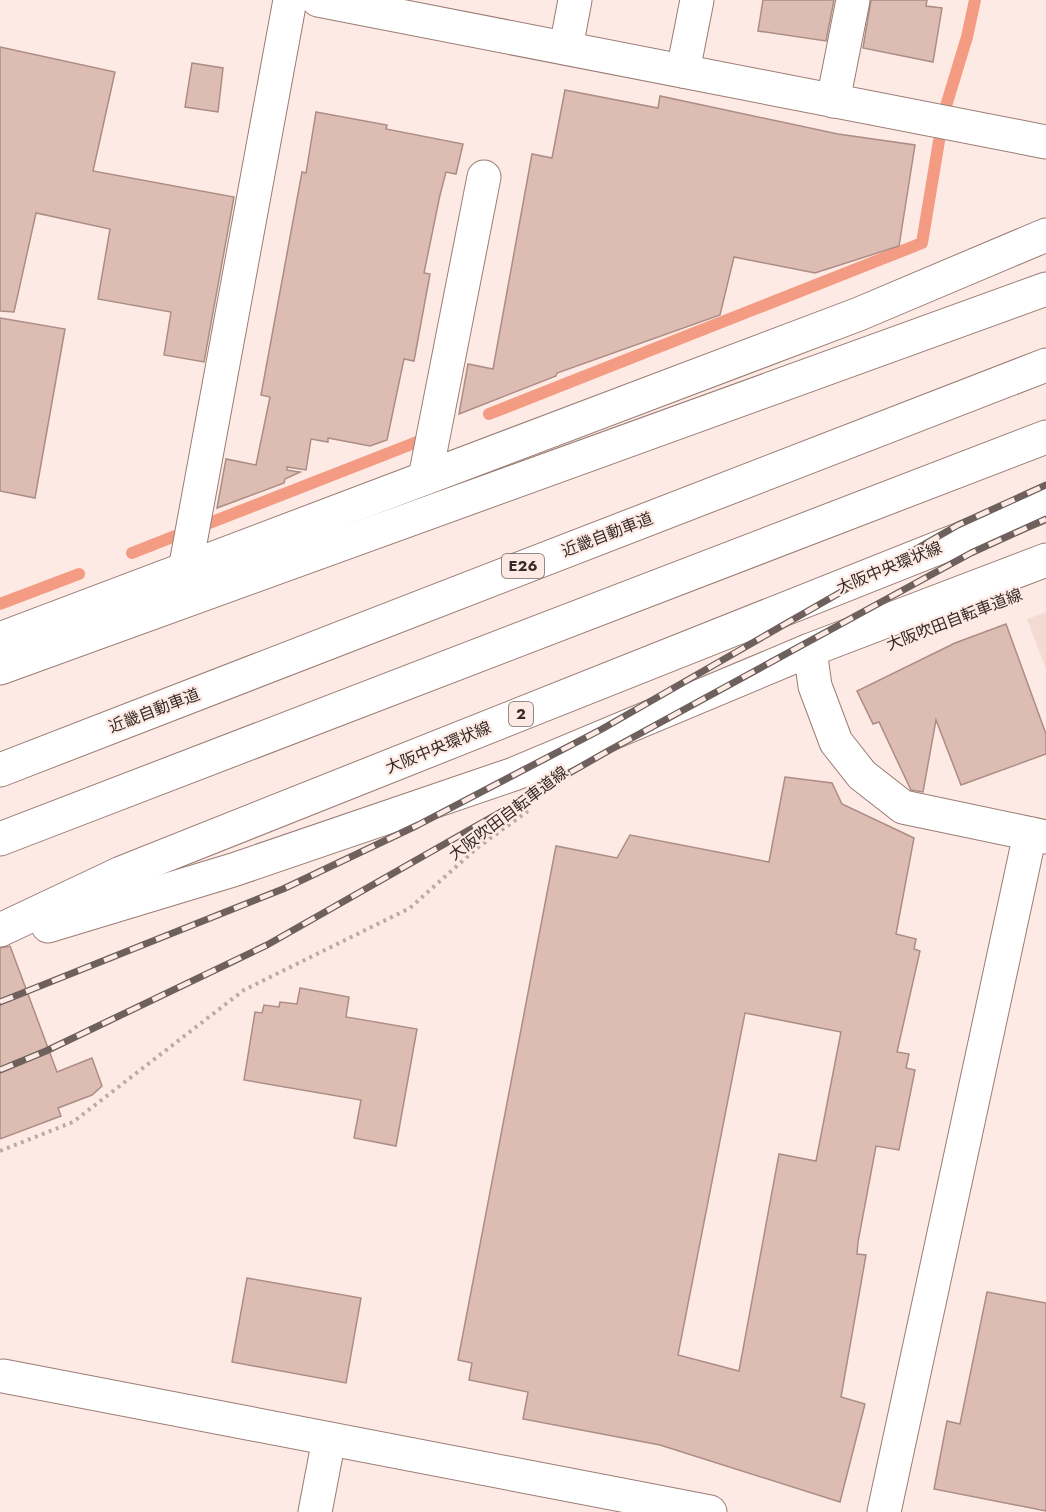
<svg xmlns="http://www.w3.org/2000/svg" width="1046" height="1512" font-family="Jost,'Noto Sans JP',sans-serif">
	<rect width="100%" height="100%" fill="#feeae4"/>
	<path fill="#f3dbd4" d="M 1046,612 L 1046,669 L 1027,619 Z"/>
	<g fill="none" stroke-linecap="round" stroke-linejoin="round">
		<g stroke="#f49b83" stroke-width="12">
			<path d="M 946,106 L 967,37 L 975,0"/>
			<path d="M 489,414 L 922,243 L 939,141"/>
			<path d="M 207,524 L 417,442"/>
			<path d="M 132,553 L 175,536"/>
			<path d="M 0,604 L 79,574"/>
		</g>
	</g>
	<g fill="#dcbcb3" stroke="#ac8d85" stroke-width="1.5" fill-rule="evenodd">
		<path d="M 763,0 L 834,0 L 826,41 L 758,31 Z"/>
		<path d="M 871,0 L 927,0 L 926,6 L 942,8 L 933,62 L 863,48 Z"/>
		<path d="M 0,47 L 115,72 L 93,171 L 234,197 L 204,362 L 164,355 L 171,312 L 98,299 L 110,229 L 36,213 L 14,312 L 0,311 Z"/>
		<path d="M 192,63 L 223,68 L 218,112 L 185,107 Z"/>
		<path d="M 565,90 L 658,108 L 660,96 L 838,134 L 915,145 L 899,246 L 815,273 L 734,257 L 720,315 L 557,373 L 556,376 L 459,414 L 468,364 L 493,369 L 532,154 L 552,158 Z"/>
		<path d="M 316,112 L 387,125 L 386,129 L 463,144 L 456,174 L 446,172 L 440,195 L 424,273 L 430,274 L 414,361 L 404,359 L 387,440 L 370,446 L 328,438 L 328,442 L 311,439 L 306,470 L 287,467 L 287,470 L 300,472 L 285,479 L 284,483 L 217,508 L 226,459 L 256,465 L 270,397 L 261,395 L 302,172 L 306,173 Z"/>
		<path d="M 0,318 L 65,329 L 35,498 L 0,491 Z"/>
		<path d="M 1006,624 L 1046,734 L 1046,754 L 961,785 L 936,720 L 923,792 L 911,790 L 879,722 L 873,724 L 857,691 L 955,643 Z"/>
		<path d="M 785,777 L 832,783 L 842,804 L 914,838 L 896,934 L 916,939 L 914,949 L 920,951 L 897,1052 L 909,1054 L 906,1068 L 915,1070 L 899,1150 L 876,1146 L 858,1242 L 857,1254 L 866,1255 L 841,1397 L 865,1404 L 840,1502 L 660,1445 L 523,1419 L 528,1392 L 469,1380 L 472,1363 L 458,1360 L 556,846 L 617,858 L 630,835 L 769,862 ZM 745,1013 L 841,1032 L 816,1161 L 779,1154 L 739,1371 L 678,1355 Z"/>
		<path d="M 10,946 L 57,1072 L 92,1058 L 102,1086 L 92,1095 L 58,1108 L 61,1116 L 0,1139 L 0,948 Z"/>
		<path d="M 300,988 L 349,997 L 346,1017 L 417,1029 L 396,1146 L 354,1138 L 361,1100 L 244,1080 L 255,1012 L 262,1013 L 264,1005 L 279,1007 L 280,1002 L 297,1004 Z"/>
		<path d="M 247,1278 L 361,1298 L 346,1383 L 232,1362 Z"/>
		<path d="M 987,1292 L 1046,1303 L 1046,1511 L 934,1489 L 947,1421 L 960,1424 Z"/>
	</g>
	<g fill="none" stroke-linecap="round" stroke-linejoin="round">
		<defs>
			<g id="street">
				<path d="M 318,0 L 1046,142"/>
				<path d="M 566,48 L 575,0"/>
				<path d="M 683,71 L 697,0"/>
				<path d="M 833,101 L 853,0"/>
				<path d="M 425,478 L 484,177"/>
				<path d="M 185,570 L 290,0"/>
				<path d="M 810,650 L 815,686 L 836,742 L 862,775 L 903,807 L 1046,837"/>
				<path d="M 315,1512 L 329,1439"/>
				<path d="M 884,1512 L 1030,834"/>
			</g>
			<path id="secondary" d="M 3,1376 L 710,1512"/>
			<g id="primary">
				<path d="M 0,639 L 859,314 L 1046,235"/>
				<path d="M 0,668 L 1046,289"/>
				<path d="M 48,926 L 233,870 L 514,774 L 810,650 L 1046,560"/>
				<path d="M 0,930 L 121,873 L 1046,505"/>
			</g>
			<g id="highway">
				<path d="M 0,770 L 1046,365"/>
				<path d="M 0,839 L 1046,437"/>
			</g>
		</defs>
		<use href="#street" stroke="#9a7c74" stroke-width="35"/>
		<use href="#secondary" stroke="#9a7c74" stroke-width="35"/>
		<use href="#primary" stroke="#9a7c74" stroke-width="35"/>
		<use href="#highway" stroke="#9a7c74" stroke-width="35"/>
		<path stroke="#bcaaa5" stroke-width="4" stroke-dasharray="3 4.5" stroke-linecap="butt" d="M 0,1151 L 73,1122 L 244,990 L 410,908 L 477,848 L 528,811"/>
		<use href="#street" stroke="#fff" stroke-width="33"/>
		<use href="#secondary" stroke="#fff" stroke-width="33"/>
		<use href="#primary" stroke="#fff" stroke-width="33"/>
		<use href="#highway" stroke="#fff" stroke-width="33"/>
		<defs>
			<g id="rail">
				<path d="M 0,1002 L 283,889 L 418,825 L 602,729 L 958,525 L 1046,485"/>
				<path d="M 0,1070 L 46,1051 L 267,945 L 608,751 L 971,553 L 1046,519"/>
			</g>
		</defs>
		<use href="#rail" stroke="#6e605c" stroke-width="7"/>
		<use href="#rail" stroke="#feeae4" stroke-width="4.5" stroke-dasharray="14" stroke-linecap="butt"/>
	</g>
	<g text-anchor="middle" stroke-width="4.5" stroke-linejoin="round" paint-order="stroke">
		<g fill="#feeae4" stroke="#736460" stroke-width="1.5">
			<rect x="502" y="554" width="42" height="24" rx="4.5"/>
			<rect x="509" y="702" width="24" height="24" rx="4.5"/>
		</g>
		<g font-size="15" font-weight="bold" fill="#372b27">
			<text x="523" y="571">E26</text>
			<text x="521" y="719">2</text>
		</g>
		<g font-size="16" fill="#372b27" stroke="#feeae4">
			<text transform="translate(607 534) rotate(-21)" y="6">近畿自動車道</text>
			<text transform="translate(889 567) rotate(-22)" y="6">大阪中央環状線</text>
			<text transform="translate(954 619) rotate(-21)" y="6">大阪吹田自転車道線</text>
			<text transform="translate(154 710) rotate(-21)" y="6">近畿自動車道</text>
			<text transform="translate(438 747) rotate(-22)" y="6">大阪中央環状線</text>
			<text transform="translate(508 813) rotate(-37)" y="6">大阪吹田自転車道線</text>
		</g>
	</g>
</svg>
